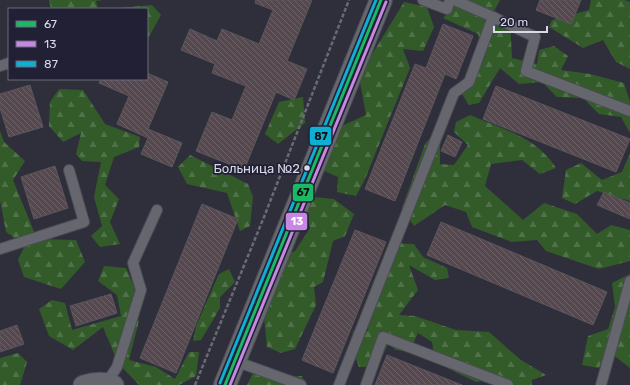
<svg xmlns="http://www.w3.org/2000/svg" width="630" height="385" font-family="Rubik,sans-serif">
	<defs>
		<pattern id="forest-firs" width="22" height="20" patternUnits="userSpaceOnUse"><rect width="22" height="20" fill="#335b29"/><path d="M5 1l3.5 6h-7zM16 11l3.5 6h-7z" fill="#507248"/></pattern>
		<pattern id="building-back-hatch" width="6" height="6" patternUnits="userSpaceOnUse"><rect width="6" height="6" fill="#55484f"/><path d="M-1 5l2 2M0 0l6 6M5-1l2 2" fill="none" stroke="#6d6268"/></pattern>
	</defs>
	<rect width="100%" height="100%" fill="#2f2f3b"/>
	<g fill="url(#forest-firs)">
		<path d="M 49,0 L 103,0 L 96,1 L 98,9 L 51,9 Z"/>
		<path d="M 456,0 L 500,0 L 494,11 L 510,20 L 512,58 L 537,64 L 539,50 L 554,46 L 568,56 L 561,70 L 590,74 L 624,83 L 630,102 L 630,133 L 621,117 L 599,114 L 583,98 L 557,97 L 542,82 L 519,84 L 500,68 L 479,103 L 469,105 L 462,94 L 485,57 L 478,34 L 443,18 L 452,9 Z"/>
		<path d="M 591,0 L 625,0 L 630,2 L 630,69 L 616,62 L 603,40 L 583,48 L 549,27 L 552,20 L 589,10 Z"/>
		<path d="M 404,2 L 427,7 L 434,27 L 423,51 L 403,49 L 410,68 L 365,179 L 356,196 L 337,192 L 338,177 L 322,170 L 333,130 L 366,115 L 360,82 L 371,56 Z"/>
		<path d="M 152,5 L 161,15 L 147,40 L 147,9 L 106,9 Z"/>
		<path d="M 59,89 L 83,90 L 105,124 L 140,137 L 139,147 L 114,157 L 105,185 L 119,199 L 110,222 L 120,244 L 100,247 L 91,236 L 102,226 L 94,197 L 101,162 L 82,161 L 76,154 L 81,133 L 63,142 L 49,126 L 50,102 Z"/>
		<path d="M 303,97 L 305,123 L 278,144 L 265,134 L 279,102 Z"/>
		<path d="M 470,115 C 502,129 537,137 556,168 L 540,174 L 522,160 L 491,164 L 485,186 L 523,220 L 544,203 L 577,214 L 597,234 L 611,225 L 630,230 L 630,261 L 599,269 L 546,251 L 537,240 L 512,242 L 472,227 L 466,212 L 445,205 L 414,226 L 402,208 L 425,144 L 434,133 L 440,142 L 440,164 L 454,165 L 468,145 L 454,132 L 456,122 Z"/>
		<path d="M 0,131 L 4,142 L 25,161 L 13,180 L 37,239 L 76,240 L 85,262 L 61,289 L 24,277 L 18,260 L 25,245 L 6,232 L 0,200 Z"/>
		<path d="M 630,153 L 630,201 L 597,191 L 575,204 L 562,198 L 566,170 L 581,163 L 602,180 L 622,172 Z"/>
		<path d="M 190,155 L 248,184 L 253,197 L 250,226 L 240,231 L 227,193 L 187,184 L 178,167 Z"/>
		<path d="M 315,197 L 334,199 L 354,214 L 345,236 L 333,241 L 323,282 L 314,287 L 316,305 L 295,349 L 281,353 L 267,347 L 263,307 L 274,296 L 277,272 L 285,255 L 295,251 L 310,228 L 305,212 Z"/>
		<path d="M 391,243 L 414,244 L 423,257 L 447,268 L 449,278 L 435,280 L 409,265 L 418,290 L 399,315 L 415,316 L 456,330 L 489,332 L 521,360 L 546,375 L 532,380 L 532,385 L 511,385 L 498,378 L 476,382 L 435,362 L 432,342 L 418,333 L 409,352 L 396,350 L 388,344 L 377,367 L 359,367 L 351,346 L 353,331 L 368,331 L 364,312 Z"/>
		<path d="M 104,266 L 126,268 L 135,289 L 132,307 L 139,321 L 129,360 L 156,367 L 175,379 L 189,352 L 199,352 L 196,376 L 179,385 L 139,385 L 118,363 L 103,327 L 73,350 L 49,336 L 39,309 L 52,300 L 65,303 L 72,330 L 121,316 L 117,295 L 98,281 Z"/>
		<path d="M 229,269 L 235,282 L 220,297 L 220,308 L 201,340 L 193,341 L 196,326 L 219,274 Z"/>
		<path d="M 630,274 L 630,368 L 607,350 L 599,368 L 582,365 L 588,336 L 608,329 L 615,307 L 612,283 Z"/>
		<path d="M 18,353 L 27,362 L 20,385 L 0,385 L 0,358 Z"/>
		<path d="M 260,365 L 268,377 L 302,376 L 305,385 L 247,385 L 252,375 Z"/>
	</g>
	<g fill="url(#building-back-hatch)" stroke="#5b565c">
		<path d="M 256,0 L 312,0 L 287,61 L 307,69 L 294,100 L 276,92 L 244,170 L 196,151 L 212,112 L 232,120 L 246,86 L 212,73 L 215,64 L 181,50 L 190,29 L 217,41 L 222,29 L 259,44 L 273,10 L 255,3 Z"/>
		<path d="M 540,0 L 581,0 L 571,24 L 536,10 Z"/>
		<path d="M 443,24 L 473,36 L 456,79 L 445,74 L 395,201 L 365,189 L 415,64 L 426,68 Z"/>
		<path d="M 147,73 L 168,82 L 148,129 L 182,143 L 172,167 L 141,154 L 148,138 L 117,124 L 129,96 L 99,83 L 101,79 L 147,79 Z"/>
		<path d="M 30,85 L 43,127 L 9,137 L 0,108 L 0,94 Z"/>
		<path d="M 496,86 L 630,139 L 616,172 L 483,119 Z"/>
		<path d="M 448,135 L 462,142 L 455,157 L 441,151 Z"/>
		<path d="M 55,166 L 68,208 L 34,219 L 21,177 Z"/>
		<path d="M 604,192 L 630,203 L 630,219 L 597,205 Z"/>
		<path d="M 202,204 L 238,219 L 176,373 L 140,358 Z"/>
		<path d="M 441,222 L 607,292 L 593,325 L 427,255 Z"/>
		<path d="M 355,230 L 386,242 L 333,373 L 302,360 Z"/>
		<path d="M 111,294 L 117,313 L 76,326 L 70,306 Z"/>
		<path d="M 17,325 L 24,344 L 0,352 L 0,331 Z"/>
		<path d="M 387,355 L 462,385 L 375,385 Z"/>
	</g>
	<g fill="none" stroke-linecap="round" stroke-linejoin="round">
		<defs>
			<g id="lane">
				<path d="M 423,0 L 447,9 L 450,0"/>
				<path d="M 454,0 L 493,17"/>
				<path d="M 0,66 L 9,63"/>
				<path d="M 0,249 L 84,222 L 69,170"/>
				<path d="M 235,361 L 301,385"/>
				<path d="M 107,382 L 117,367 L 141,290 L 133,263 L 157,210"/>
				<path d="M 339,385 L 454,93 L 469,82 L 493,17 L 535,37 L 526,71 L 630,111"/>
				<path d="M 366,385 L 383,337 L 508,385"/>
				<path d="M 601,385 L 630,281"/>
			</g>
			<path id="street" d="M 83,385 C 93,382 104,381 114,385"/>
			<path id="secondary" d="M 225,385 L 381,0"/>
		</defs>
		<use href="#lane" stroke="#4b4a55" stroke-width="12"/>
		<use href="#street" stroke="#4b4a55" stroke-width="21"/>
		<use href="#secondary" stroke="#4b4a55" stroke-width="24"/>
		<path stroke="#6a6a72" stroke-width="2.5" stroke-dasharray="4 2" stroke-linecap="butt" d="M 195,385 L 264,217 L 349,0"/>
		<use href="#lane" stroke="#66666f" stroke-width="10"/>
		<use href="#street" stroke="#66666f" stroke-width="19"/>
		<use href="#secondary" stroke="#66666f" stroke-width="22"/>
		<defs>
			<path id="bus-1" d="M 225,385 L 381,0"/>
			<path id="bus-2" d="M 230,385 L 386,2"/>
			<path id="bus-3" d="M 220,383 L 376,0"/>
		</defs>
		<use href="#bus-1" stroke="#212035" stroke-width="6"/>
		<use href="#bus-2" stroke="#212035" stroke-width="6"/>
		<use href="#bus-3" stroke="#212035" stroke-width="6"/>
		<use href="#bus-1" stroke="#1ab867" stroke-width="3"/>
		<use href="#bus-2" stroke="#c787e3" stroke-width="3"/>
		<use href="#bus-3" stroke="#0dafd3" stroke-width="3"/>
	</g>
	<circle fill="#d9dae8" stroke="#212035" stroke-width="1.5" cx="307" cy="168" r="3.5"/>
	<g text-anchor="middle" stroke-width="3.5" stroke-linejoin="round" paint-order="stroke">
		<g font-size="13" fill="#d9dae8" stroke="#212035" text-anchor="end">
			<text x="300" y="173">Больница №2</text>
		</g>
	</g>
	<g stroke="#212035" stroke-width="1.5">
		<rect x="309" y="126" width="23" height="20" rx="4" fill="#0dafd3"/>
		<rect x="292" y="183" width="22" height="19" rx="4" fill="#1ab867"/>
		<rect x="285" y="212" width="23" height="19" rx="4" fill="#c787e3"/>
	</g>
	<g font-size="11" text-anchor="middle" font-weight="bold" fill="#fff">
		<text x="297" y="225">13</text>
	</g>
	<g font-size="11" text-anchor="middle" font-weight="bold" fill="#111">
		<text x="321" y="140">87</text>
		<text x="303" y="196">67</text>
	</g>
	<rect x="8" y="8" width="140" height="72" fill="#212035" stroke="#6b6a7d"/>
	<rect x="16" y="21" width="20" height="6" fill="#1ab867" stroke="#6b6a7d"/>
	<text x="44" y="28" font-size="12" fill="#d9dae8">67</text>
	<rect x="16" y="41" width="20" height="6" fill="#c787e3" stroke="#6b6a7d"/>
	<text x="44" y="48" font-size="12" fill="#d9dae8">13</text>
	<rect x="16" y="61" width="20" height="6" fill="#0dafd3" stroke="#6b6a7d"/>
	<text x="44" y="68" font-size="12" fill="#d9dae8">87</text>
	<path d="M494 26v6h53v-6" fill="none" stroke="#d9dae8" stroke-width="2"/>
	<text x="500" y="26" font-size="12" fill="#d9dae8" stroke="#212035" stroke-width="3" paint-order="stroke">20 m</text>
</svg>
